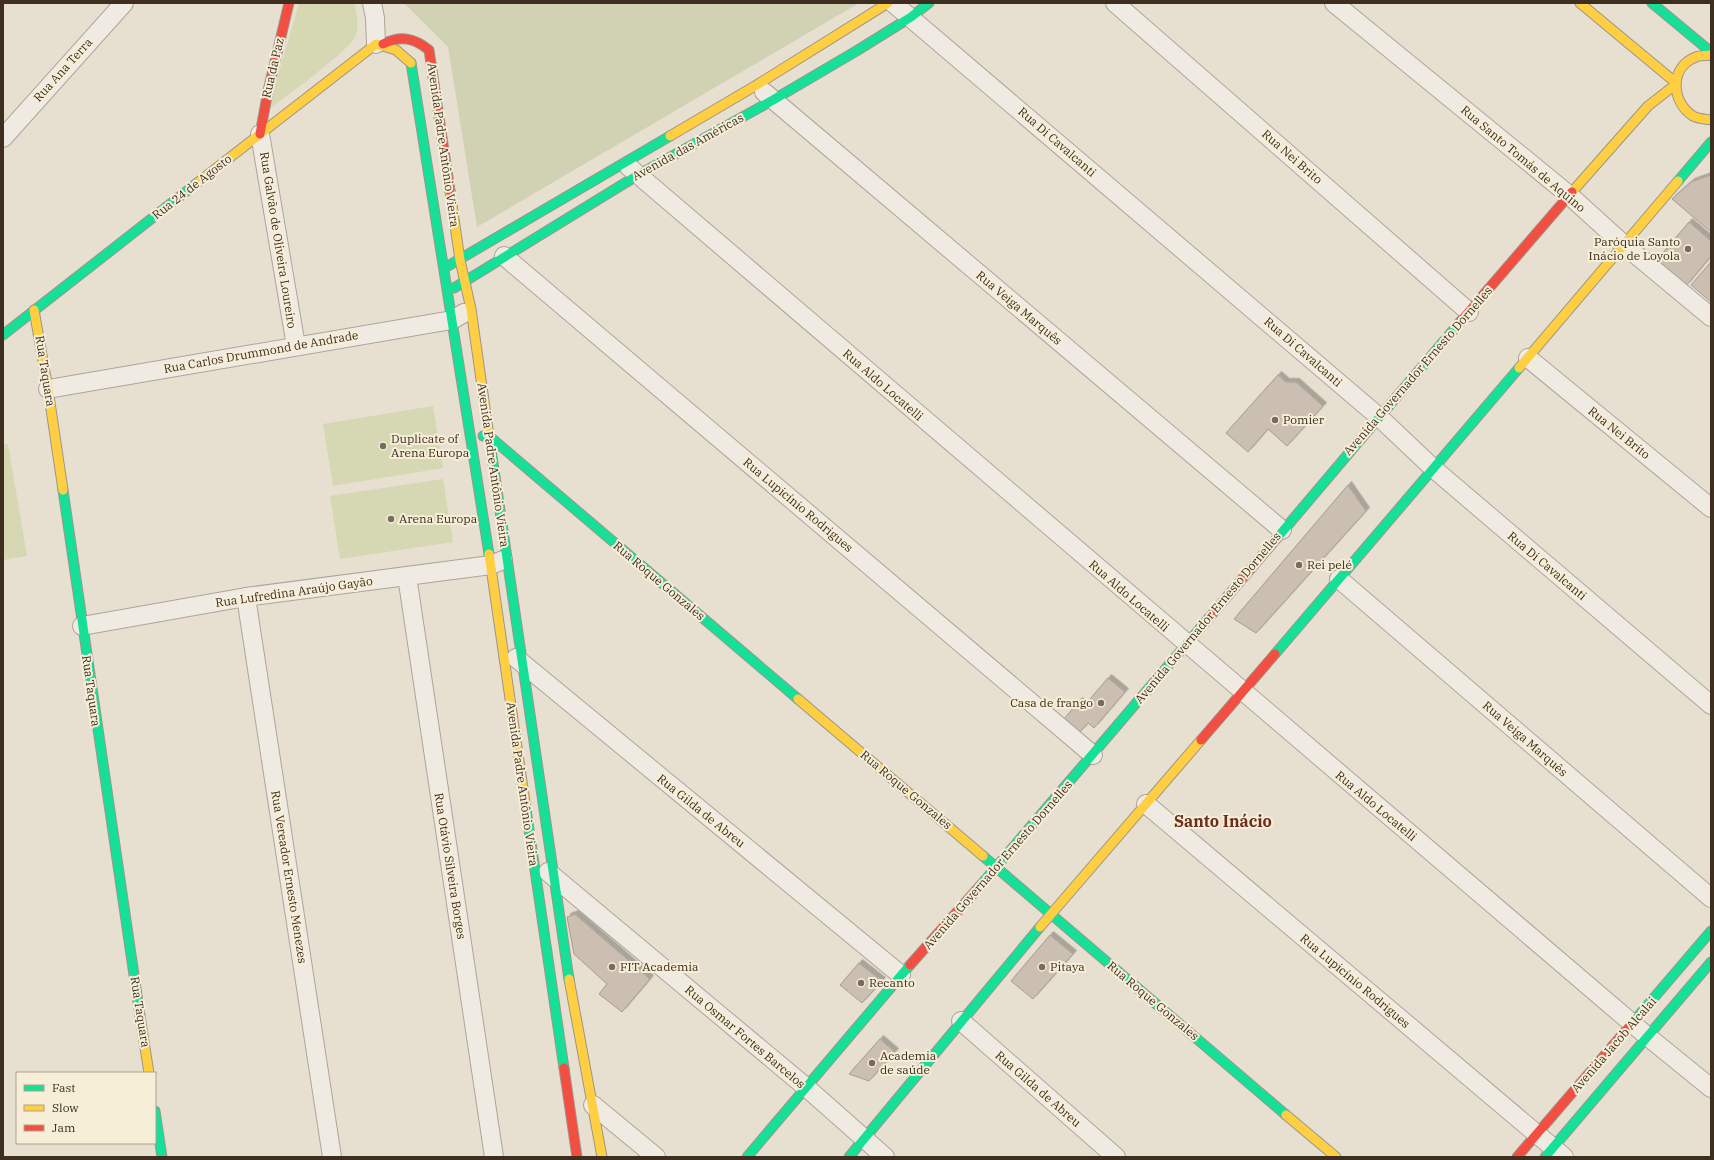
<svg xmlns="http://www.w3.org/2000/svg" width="1714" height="1160" font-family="'IBM Plex Serif',serif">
	<defs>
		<filter id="shadow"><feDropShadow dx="3.5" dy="-3.5" stdDeviation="0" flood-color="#0004"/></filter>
	</defs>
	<rect width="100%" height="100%" fill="#e7e0d1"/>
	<g fill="#d6d7b3">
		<path d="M 299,3 L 355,3 C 356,14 360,26 355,37 C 349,51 285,97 268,110 Z"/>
		<path d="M 433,406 L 443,468 L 333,486 L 323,424 Z"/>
		<path d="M 8,444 L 27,556 L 3,560 L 3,445 Z"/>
		<path d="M 443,479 L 453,542 L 340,559 L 330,496 Z"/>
	</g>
	<path fill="#d1d1b3" d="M 404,3 L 859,3 L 477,227 L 448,47 Z"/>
	<g fill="#cbbfb2" stroke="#a89c90" filter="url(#shadow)">
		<path d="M 1711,175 L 1711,232 L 1672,199 L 1691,182 Z"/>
		<path d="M 1689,222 L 1711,241 L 1711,256 L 1686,286 L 1656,261 Z"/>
		<path d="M 1711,262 L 1711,302 L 1691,285 Z"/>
		<path d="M 1278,375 L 1286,382 L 1296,382 L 1323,406 L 1287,446 L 1268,429 L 1248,452 L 1226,433 Z"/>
		<path d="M 1348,485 L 1366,511 L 1256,633 L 1234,619 Z"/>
		<path d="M 1108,678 L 1125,692 L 1094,728 L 1088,723 L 1080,732 L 1064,719 L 1079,701 L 1084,706 Z"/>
		<path d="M 575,914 L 650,979 L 622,1012 L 599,994 L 607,984 L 574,954 L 567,917 Z"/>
		<path d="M 1050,935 L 1073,954 L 1033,999 L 1011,981 Z"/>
		<path d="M 859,963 L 882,981 L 862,1003 L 840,985 Z"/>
		<path d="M 880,1039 L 895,1052 L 869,1081 L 849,1074 Z"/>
	</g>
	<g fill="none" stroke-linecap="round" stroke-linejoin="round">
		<defs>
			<g id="street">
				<path d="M 372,3 L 375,18 L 376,44"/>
				<path d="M 893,3 L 1379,417 L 1434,469 L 1711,705"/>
				<path d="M 1115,3 L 1469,312"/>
				<path d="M 1334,3 L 1569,195 L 1623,244 L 1711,317"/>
				<path d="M 764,92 L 1282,530"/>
				<path d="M 260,134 L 296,346"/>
				<path d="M 3,138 L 124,3"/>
				<path d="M 629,167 L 1647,1036 L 1711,1088"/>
				<path d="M 504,256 L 1093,755"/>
				<path d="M 1528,358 L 1711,508"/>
				<path d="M 48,389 L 452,320 L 464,313"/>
				<path d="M 407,576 L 494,1157"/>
				<path d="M 1339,579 L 1711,898"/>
				<path d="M 246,597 L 332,1157"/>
				<path d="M 82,626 L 246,597 L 491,565 L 503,560"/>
				<path d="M 516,658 L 901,975"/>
				<path d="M 1146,804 L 1564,1157"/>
				<path d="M 548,872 L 807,1088 L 885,1157"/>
				<path d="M 961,1021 L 1116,1157"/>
				<path d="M 593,1105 L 656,1157"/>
			</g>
			<g id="fast">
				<path d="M 1652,3 L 1711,52"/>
				<path d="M 411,63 L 489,554"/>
				<path d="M 1678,181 L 1711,142"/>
				<path d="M 448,266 L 670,136"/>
				<path d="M 454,288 L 638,175 L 773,100 L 858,50 L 911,17 L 929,3"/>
				<path d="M 3,335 L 197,183"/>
				<path d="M 483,436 L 489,436 L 798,699"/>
				<path d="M 489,436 L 569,979"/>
				<path d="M 63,490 L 140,1016"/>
				<path d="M 1277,538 L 1460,322"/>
				<path d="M 1275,654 L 1519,368"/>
				<path d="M 526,809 L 564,1068"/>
				<path d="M 983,856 L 1286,1115"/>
				<path d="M 980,886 L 1208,619"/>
				<path d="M 1634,1021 L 1711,931"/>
				<path d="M 155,1111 L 162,1157"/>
				<path d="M 747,1157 L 910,965"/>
				<path d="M 849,1157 L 1040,927"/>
				<path d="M 1545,1157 L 1711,962"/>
			</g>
			<g id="slow">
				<path d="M 1580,3 L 1675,82"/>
				<path d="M 1711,55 C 1706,56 1700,55 1696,57 C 1669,67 1671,102 1693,116 C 1698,119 1705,119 1711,120"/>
				<path d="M 670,136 L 755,86 L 888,3"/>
				<path d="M 197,183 L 376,44 L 396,50 L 411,63"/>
				<path d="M 450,191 L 460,260 L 471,309 L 489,436"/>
				<path d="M 1572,192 L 1648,106 L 1675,85"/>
				<path d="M 34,310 L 48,389 L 63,490"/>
				<path d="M 1519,368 L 1678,181"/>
				<path d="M 489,554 L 526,809"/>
				<path d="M 798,699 L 983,856"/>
				<path d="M 1040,927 L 1201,740"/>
				<path d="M 569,979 L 602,1157"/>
				<path d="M 140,1016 L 149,1073"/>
				<path d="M 1286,1115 L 1336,1157"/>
			</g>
			<g id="jam">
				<path d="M 383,44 C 401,35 414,38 429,50 L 450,191"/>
				<path d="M 260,134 L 268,91 L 289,3"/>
				<path d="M 1460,322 L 1572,192"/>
				<path d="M 1208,619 L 1277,538"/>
				<path d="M 1201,740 L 1275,654"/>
				<path d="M 910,965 L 980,886"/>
				<path d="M 564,1068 L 577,1157"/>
				<path d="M 1517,1157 L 1634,1021"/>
			</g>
		</defs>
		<use href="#street" stroke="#ada599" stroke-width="20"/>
		<use href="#fast" stroke="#9c958a" stroke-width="11"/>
		<use href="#slow" stroke="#9c958a" stroke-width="11"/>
		<use href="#jam" stroke="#9c958a" stroke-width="11"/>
		<use href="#street" stroke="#efebe3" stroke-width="18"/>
		<use href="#fast" stroke="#16e098" stroke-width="9"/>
		<use href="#slow" stroke="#ffcf43" stroke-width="9"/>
		<use href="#jam" stroke="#f24e42" stroke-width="9"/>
	</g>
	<g fill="#786c5e" stroke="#f7eed8" stroke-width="1.5">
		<circle cx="1688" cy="249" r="4"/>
		<circle cx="1275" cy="420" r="4"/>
		<circle cx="383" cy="446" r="4"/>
		<circle cx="391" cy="519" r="4"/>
		<circle cx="1299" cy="565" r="4"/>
		<circle cx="1101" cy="703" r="4"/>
		<circle cx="612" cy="967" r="4"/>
		<circle cx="1042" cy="967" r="4"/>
		<circle cx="861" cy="983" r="4"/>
		<circle cx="872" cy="1063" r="4"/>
	</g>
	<g text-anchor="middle" stroke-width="4" stroke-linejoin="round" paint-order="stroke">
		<g font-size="12" fill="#3d2e20" stroke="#f7eed8">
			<text transform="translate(273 68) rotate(-77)" y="4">Rua da Paz</text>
			<text transform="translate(63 70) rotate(-48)" y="4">Rua Ana Terra</text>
			<text transform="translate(1057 142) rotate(41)" y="4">Rua Di Cavalcanti</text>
			<text transform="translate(443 145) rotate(82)" y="4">Avenida Padre Antônio Vieira</text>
			<text transform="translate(688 147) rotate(-29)" y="4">Avenida das Américas</text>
			<text transform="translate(1292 157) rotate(41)" y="4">Rua Nei Brito</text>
			<text transform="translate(1523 159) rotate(40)" y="4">Rua Santo Tomás de Aquino</text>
			<text transform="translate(192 187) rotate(-38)" y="4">Rua 24 de Agosto</text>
			<text transform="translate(278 240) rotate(81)" y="4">Rua Galvão de Oliveira Loureiro</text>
			<text transform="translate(1019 308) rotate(40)" y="4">Rua Veiga Marquês</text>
			<text transform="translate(261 352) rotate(-10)" y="4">Rua Carlos Drummond de Andrade</text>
			<text transform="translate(1303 352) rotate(41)" y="4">Rua Di Cavalcanti</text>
			<text transform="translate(45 371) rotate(81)" y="4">Rua Taquara</text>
			<text transform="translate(1418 371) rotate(-49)" y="4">Avenida Governador Ernesto Dornelles</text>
			<text transform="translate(883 385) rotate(41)" y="4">Rua Aldo Locatelli</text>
			<text transform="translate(1619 433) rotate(39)" y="4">Rua Nei Brito</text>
			<text transform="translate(493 465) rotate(82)" y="4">Avenida Padre Antônio Vieira</text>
			<text transform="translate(798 505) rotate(40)" y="4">Rua Lupicínio Rodrigues</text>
			<text transform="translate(1547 566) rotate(40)" y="4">Rua Di Cavalcanti</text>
			<text transform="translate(659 581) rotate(40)" y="4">Rua Roque Gonzales</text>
			<text transform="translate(294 592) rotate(-8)" y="4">Rua Lufredina Araújo Gayão</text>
			<text transform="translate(1129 596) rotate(41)" y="4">Rua Aldo Locatelli</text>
			<text transform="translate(1208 618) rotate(-50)" y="4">Avenida Governador Ernesto Dornelles</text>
			<text transform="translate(91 691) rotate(82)" y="4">Rua Taquara</text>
			<text transform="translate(1525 739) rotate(41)" y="4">Rua Veiga Marquês</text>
			<text transform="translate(522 784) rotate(82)" y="4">Avenida Padre Antônio Vieira</text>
			<text transform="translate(906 790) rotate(40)" y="4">Rua Roque Gonzales</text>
			<text transform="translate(1376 806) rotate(40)" y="4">Rua Aldo Locatelli</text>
			<text transform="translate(701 811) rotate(39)" y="4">Rua Gilda de Abreu</text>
			<text transform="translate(998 865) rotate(-49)" y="4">Avenida Governador Ernesto Dornelles</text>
			<text transform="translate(450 866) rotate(81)" y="4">Rua Otávio Silveira Borges</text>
			<text transform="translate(289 877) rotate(81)" y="4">Rua Vereador Ernesto Menezes</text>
			<text transform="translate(1355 981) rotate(40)" y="4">Rua Lupicínio Rodrigues</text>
			<text transform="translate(1153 1001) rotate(40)" y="4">Rua Roque Gonzales</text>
			<text transform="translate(140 1012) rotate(81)" y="4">Rua Taquara</text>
			<text transform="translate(745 1037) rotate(40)" y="4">Rua Osmar Fortes Barcelos</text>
			<text transform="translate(1614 1045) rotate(-49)" y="4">Avenida Jacob Alcalai</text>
			<text transform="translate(1038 1089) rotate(41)" y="4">Rua Gilda de Abreu</text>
		</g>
		<g font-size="12" fill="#3d2e20" stroke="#f7eed8" text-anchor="start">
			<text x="1680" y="246" text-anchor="end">Paróquia Santo<tspan x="1680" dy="14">Inácio de Loyola</tspan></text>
			<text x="1283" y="424">Pomier</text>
			<text x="391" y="443">Duplicate of<tspan x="391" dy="14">Arena Europa</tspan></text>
			<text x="399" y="523">Arena Europa</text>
			<text x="1307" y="569">Rei pelé</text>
			<text x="1093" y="707" text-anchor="end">Casa de frango</text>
			<text x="620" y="971">FIT Academia</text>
			<text x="1050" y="971">Pitaya</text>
			<text x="869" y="987">Recanto</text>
			<text x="880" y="1060">Academia<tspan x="880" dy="14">de saúde</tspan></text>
		</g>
		<g font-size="16" font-weight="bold" fill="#6b2e1e" stroke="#f7eed8">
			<text x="1223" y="827">Santo Inácio</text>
		</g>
	</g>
	<rect width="1714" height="1160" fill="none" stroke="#3d2e20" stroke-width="8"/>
	<rect x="16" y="1072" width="140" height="72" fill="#f7eed8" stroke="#ada18e"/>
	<rect x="24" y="1085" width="20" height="6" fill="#16e098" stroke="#ada18e"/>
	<text x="52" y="1092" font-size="12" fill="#3d2e20">Fast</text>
	<rect x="24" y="1105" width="20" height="6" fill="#ffcf43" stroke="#ada18e"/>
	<text x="52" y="1112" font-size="12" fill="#3d2e20">Slow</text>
	<rect x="24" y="1125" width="20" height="6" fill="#f24e42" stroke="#ada18e"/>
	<text x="52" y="1132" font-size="12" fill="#3d2e20">Jam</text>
</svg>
